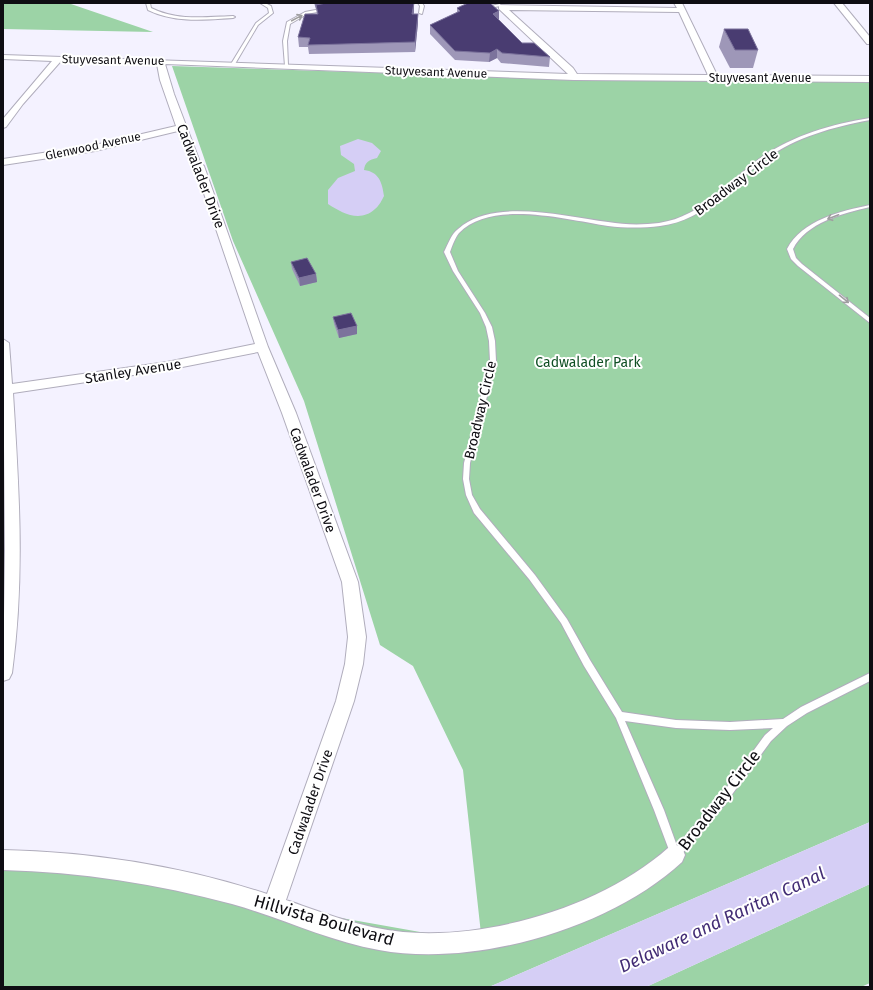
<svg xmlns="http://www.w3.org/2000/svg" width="873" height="990" font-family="'Fira Sans',sans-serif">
	<rect width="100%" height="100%" fill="#f4f2ff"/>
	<g fill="#9cd3a6">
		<path d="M 3,3 L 68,3 L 153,32 L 3,29 Z"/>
		<path d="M 172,66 L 576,79 L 870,82 L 870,822 L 489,987 L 3,987 L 3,858 L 482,943 L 463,770 L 413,666 L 380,645 L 304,401 L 233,241 Z"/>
		<path d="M 870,884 L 870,983 L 861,987 L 646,987 Z"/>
	</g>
	<g fill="#d5cef5">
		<path d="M 358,139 L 372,143 L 381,151 L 377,158 C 369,160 365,162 364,170 C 379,172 382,182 384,196 C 382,200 379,206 375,209 C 360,223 342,213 328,204 L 328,190 L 338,178 L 355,171 L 354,164 L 341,155 L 340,146 Z"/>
		<path d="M 870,822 L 870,884 L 646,987 L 489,987 Z"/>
	</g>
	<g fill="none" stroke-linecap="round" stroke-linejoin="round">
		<defs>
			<g id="lane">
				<path d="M 146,3 L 150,3 L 151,8 C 177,21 205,17 233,16 L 235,17 L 233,18 C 203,20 175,23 148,10 Z"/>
				<path d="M 260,3 L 265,3 L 271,6 L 273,13 L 258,25 L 235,64 L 232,65 L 231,64 L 256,23 L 269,13 L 268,8 Z"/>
				<path d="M 418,3 L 422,3 L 424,6 L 422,14 L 419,13 L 420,6 Z"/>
				<path d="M 500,4 L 501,6 L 488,8 L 486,7 Z"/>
				<path d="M 326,8 L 327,10 L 307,14 L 290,24 L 287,41 L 288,65 L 285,66 L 283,41 L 287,22 L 305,12 Z"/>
				<path d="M 870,118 L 870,120 C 833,127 796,137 766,159 C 728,185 709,219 660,226 C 643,228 625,228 608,226 C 567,220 492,199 459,233 C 455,238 452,246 450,252 L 458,271 L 485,313 L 492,327 L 495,341 L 496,361 L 470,463 L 469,479 L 472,495 L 480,509 L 535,575 L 567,619 L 590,660 L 622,712 L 676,720 L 730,722 L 783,719 L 801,707 L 870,673 L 870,681 L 807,713 L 787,726 L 771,741 L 725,804 L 678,858 L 675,860 L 672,858 L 654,810 L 616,718 L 584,666 L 561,623 L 529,579 L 474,513 L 466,495 L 463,479 L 464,463 L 490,361 L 489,341 L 486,327 L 480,313 L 453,271 L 444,252 C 447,246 450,238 454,233 C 456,230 460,228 463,225 C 499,199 567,217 608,222 C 625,225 643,225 659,223 C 704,216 728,181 762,157 C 794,135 832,124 870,118 ZM 625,721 L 676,728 L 730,730 L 773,728 L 765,735 L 719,798 L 677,846 L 664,810 Z"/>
				<path d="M 870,205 L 870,207 C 843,213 806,223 793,249 L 796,258 L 802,264 L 870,318 L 870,323 L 798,266 L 791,259 L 787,249 C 802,220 841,211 870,205 Z"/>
			</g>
			<g id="street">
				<path d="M 674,3 L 682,3 L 717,75 L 870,76 L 870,82 L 574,80 L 165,64 L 174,94 L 200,162 L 204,166 L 268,347 L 296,413 L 358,582 L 366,637 L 363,664 L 354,701 L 286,900 C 324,913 362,928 403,932 C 489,940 603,906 668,848 L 675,845 L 682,848 L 685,855 L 682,862 C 611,928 475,968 379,950 C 328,941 282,918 232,904 C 158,884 80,872 3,870 L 3,850 C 92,852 182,866 267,894 L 336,701 L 345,664 L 348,637 L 342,582 L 282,413 L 258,352 L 167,370 L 13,393 C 19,489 25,577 12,673 L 9,679 L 3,681 L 5,550 L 3,339 L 9,343 L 12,384 L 167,362 L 255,344 L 195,167 L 191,164 L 178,131 L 95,151 L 3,165 L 3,159 L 95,145 L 176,126 L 160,80 L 157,64 L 61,61 L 23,104 L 6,127 L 3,128 L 3,119 L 52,61 L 3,59 L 3,55 L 568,74 L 499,9 L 499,5 L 677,8 ZM 509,10 L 679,12 L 708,75 L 577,74 L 573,68 Z"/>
				<path d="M 834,3 L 842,3 L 870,37 L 870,44 L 867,44 Z"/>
			</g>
		</defs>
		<use href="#lane" stroke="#b0adbc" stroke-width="2"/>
		<use href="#street" stroke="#b0adbc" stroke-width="2"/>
		<use href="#lane" fill="#fff" fill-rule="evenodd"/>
		<use href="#street" fill="#fff" fill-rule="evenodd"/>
	</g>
	<g fill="#9e97b8">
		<path d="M 314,3 L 414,3 L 414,14 L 418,14 L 418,23 L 415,52 L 309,54 L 308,47 L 299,47 L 298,37 L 317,14 L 316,9 Z"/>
		<path d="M 457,8 L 499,20 L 522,43 L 550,57 L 549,67 L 501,63 L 497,58 L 489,62 L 455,60 L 430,34 L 430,25 L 457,13 Z"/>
		<path d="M 724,29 L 758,50 L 753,68 L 730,68 L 719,47 Z"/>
		<path d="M 291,262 L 316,274 L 317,282 L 300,286 L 292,269 Z"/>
		<path d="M 333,317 L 357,326 L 357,334 L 339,338 L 334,324 Z"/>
	</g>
	<g fill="#7c739c">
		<path d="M 315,3 L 340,3 L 316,5 L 316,9 Z"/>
		<path d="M 414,3 L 414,12 L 412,24 L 412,14 Z"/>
		<path d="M 499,11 L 499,20 L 493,14 Z"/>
		<path d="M 418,14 L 418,23 L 415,52 L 415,42 Z"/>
		<path d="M 497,49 L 497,58 L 489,62 L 490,53 Z"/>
		<path d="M 316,274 L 317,282 L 300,286 L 299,278 Z"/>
		<path d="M 357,326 L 357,334 L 339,338 L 338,330 Z"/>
	</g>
	<g fill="#493c71" stroke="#7c739c">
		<path d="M 326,3 L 414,3 L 412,14 L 418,14 L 415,42 L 308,45 L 310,38 L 298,37 L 305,14 L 318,14 L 316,5 Z"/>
		<path d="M 468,3 L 490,3 L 499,11 L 493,14 L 522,43 L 534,43 L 550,57 L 502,53 L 497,49 L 490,53 L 455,51 L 430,25 L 460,11 L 457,8 Z"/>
		<path d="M 724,29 L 748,29 L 758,50 L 735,50 Z"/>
		<path d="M 307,258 L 316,274 L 299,278 L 291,262 Z"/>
		<path d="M 351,313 L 357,326 L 338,330 L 333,317 Z"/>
	</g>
	<defs><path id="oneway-shaft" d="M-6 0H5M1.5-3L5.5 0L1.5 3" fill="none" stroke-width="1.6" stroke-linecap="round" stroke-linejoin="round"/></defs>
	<g stroke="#9f9ea0">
		<use href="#oneway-shaft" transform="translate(297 18) rotate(-28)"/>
		<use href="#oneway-shaft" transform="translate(833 217) rotate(159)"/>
		<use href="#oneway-shaft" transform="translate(844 299) rotate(39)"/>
	</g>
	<g text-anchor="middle" stroke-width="4" stroke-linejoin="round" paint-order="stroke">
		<g font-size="12" fill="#0e0d12" stroke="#fff">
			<text transform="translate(113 60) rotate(1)" y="4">Stuyvesant Avenue</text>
			<text transform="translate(436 72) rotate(2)" y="4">Stuyvesant Avenue</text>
			<text x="760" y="82">Stuyvesant Avenue</text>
			<text transform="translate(93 146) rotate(-12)" y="4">Glenwood Avenue</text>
		</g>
		<g font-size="14" fill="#0e0d12" stroke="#fff">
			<text transform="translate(201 176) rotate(69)" y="5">Cadwalader Drive</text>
			<text transform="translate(736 182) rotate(-37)" y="5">Broadway Circle</text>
			<text transform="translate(133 371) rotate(-9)" y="5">Stanley Avenue</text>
			<text transform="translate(480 410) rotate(-77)" y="5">Broadway Circle</text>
			<text transform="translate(313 480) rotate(70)" y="5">Cadwalader Drive</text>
			<text transform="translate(310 802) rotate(-71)" y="5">Cadwalader Drive</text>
		</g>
		<g font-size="14" fill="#0f4f24" stroke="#fff">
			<text x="588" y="367">Cadwalader Park</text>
		</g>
		<g font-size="17" fill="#0e0d12" stroke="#fff">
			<text transform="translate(719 800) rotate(-52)" y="6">Broadway Circle</text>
			<text transform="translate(324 920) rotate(16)" y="6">Hillvista Boulevard</text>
		</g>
		<g font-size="18" font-style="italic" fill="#432d75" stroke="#fff">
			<text transform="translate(722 920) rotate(-25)" y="6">Delaware and Raritan Canal</text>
		</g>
	</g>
	<rect width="873" height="990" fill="none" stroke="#0e0d12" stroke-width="8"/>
</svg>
